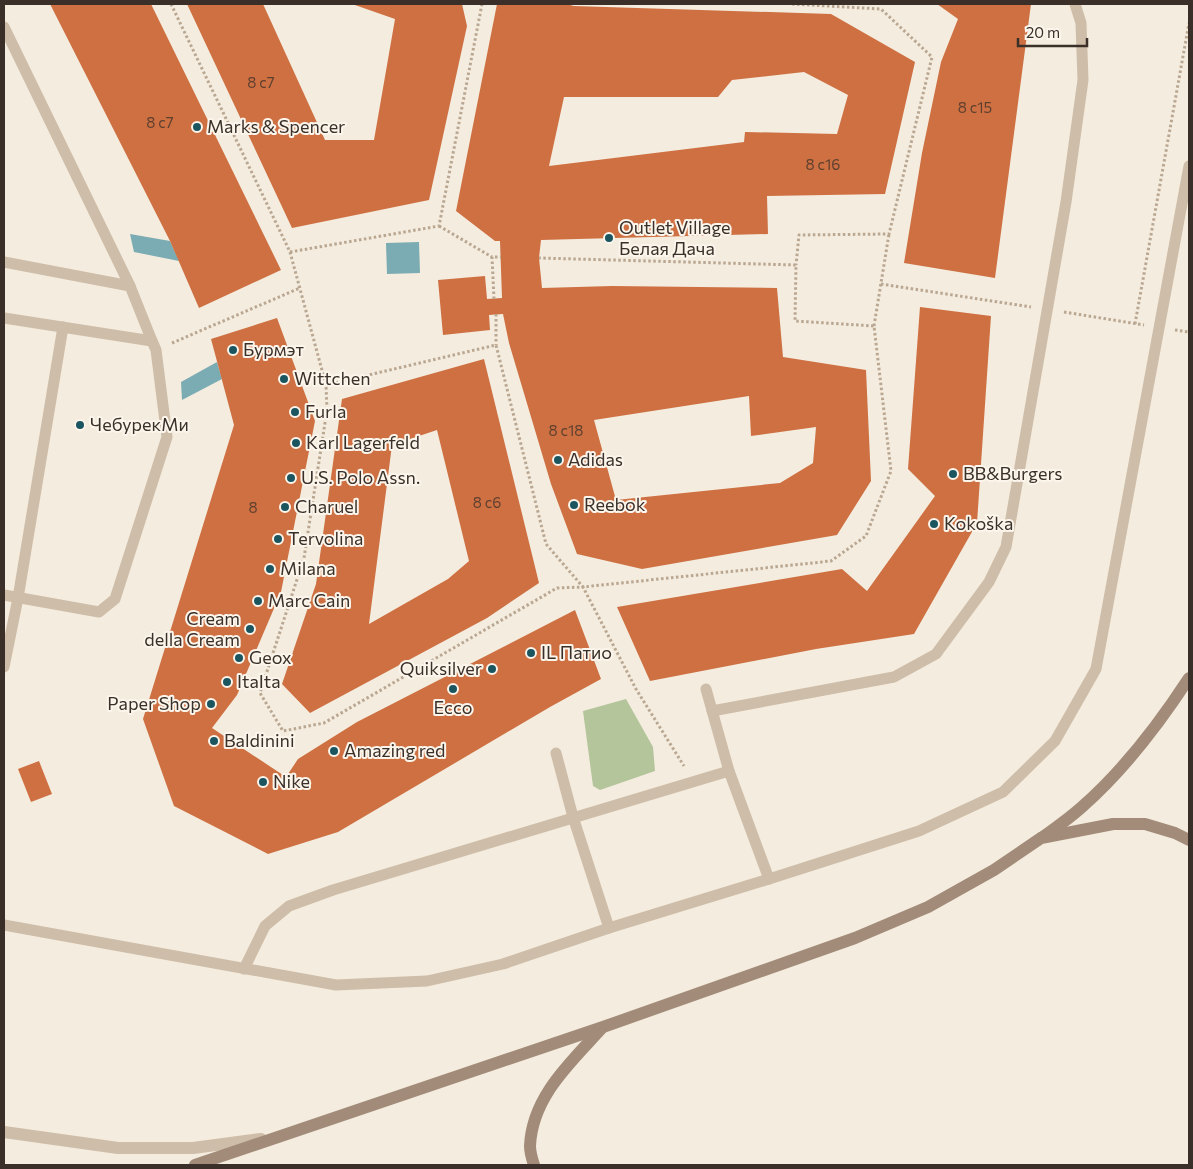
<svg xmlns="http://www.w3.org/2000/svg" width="1193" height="1169" font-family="Commissioner,sans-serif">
	<rect width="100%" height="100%" fill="#f4ecde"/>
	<path fill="#b4c59c" d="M 626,699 L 653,747 L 655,771 L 600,790 L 593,786 L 583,711 Z"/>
	<g fill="#7bacb3">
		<path d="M 130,234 L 170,241 L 179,261 L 134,252 Z"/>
		<path d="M 419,242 L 420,273 L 387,274 L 386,243 Z"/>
		<path d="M 217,362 L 222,379 L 182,400 L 181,382 Z"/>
	</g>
	<g fill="#ce7042" fill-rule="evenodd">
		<path d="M 50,4 L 151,4 L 281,270 L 199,308 L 170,241 Z"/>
		<path d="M 187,4 L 263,4 L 325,140 L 374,140 L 395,19 L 352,4 L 462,4 L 467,26 L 429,200 L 292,228 Z"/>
		<path d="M 497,4 L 566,4 L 574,6 L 831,14 L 915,62 L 885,194 L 767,196 L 768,234 L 541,240 L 539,258 L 542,288 L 612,286 L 777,288 L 783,357 L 866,370 L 871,481 L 837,535 L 642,569 L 577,554 L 551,484 L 509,343 L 503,314 L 489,315 L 490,330 L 443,335 L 438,280 L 485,276 L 487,299 L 502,298 L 500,241 L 495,241 L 456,211 ZM 804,72 L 848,95 L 837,134 L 745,132 L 744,142 L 549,166 L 564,97 L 718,97 L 732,80 ZM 749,396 L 751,436 L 816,427 L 813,463 L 780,483 L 616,500 L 594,420 Z"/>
		<path d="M 937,4 L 1031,4 L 995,278 L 904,263 L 922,153 L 941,62 L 958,19 Z"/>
		<path d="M 920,307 L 991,316 L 977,523 L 914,634 L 816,649 L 650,681 L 617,607 L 842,569 L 867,591 L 935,496 L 908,469 Z"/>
		<path d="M 277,318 L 315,421 L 281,592 L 237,695 L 212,728 L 286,777 L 298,759 L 357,722 L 575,610 L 601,679 L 550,707 L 338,832 L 268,854 L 174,806 L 143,719 L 234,425 L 211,339 Z"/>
		<path d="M 484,359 L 539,583 L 487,618 L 310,713 L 282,684 L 316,584 L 342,399 ZM 437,430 L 469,561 L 448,579 L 369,624 L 392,445 Z"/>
		<path d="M 39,761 L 52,794 L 31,802 L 18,769 Z"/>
	</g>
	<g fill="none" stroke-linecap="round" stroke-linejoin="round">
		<g stroke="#baa792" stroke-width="3" stroke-dasharray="2.5 2.5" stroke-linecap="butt">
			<path d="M 171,4 L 290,252 L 326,385 L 327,410 L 304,558 L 260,693 L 283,731 L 324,723 L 557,588 L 583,587 L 636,689 L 684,766"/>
			<path d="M 792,4 L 881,9 L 932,57 L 889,234 L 799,235 L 796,265"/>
			<path d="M 439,226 L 492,257"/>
			<path d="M 290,252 L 439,226 L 482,4"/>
			<path d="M 881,284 L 1031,307"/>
			<path d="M 494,299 L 492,257 L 501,257"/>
			<path d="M 1064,312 L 1144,325"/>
			<path d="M 496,314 L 496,345"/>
			<path d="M 1135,324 L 1189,23"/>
			<path d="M 874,326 L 889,234"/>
			<path d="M 1175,330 L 1189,332"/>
			<path d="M 172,343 L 300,288"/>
			<path d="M 326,385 L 496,345 L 546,544 L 583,587 L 831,561 L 866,536 L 891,471 L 874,326 L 795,321 L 796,265 L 539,258"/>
		</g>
		<g stroke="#cebda8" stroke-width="11">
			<path d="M 4,27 L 130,286 L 152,341 L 156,350 L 167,437 L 115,599 L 99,612 L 4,595"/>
			<path d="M 4,262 L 130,286"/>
			<path d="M 4,318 L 152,341"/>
			<path d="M 4,667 L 18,598 L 63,327"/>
			<path d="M 706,689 L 729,771 L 769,879"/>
			<path d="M 712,711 L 894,677 L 936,654 L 989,582 L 1006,547 L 1066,202 L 1083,80 L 1081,23 L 1075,4"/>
			<path d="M 556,753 L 573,817 L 609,928"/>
			<path d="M 4,925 L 336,985 L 427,981 L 503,964 L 609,928 L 769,879 L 919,831 L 1003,792 L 1055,741 L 1096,669 L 1189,166"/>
			<path d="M 244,969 L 265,926 L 289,906 L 333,890 L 729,771"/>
		</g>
		<path stroke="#cebda8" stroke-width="12" d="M 4,1132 L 118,1148 L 193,1148 L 261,1139"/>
		<g stroke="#a28b79" stroke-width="12">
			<path d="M 1043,837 C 1057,827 1071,817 1083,806 C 1125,769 1159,724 1189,678"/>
			<path d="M 195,1165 L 603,1027 L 855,938 L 928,907 L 994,870 L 1041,838 L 1113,824 L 1145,824 L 1175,833 L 1189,840"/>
			<path d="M 534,1165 C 532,1159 530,1152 530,1146 C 532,1097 570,1063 601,1029"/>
		</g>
	</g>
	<g fill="#1b555f" stroke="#fbf5eb" stroke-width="2">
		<circle cx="197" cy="127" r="5"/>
		<circle cx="609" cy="238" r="5"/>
		<circle cx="233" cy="350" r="5"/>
		<circle cx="284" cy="379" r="5"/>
		<circle cx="295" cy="412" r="5"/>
		<circle cx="80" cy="425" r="5"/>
		<circle cx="296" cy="443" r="5"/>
		<circle cx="558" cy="460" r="5"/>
		<circle cx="953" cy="474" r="5"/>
		<circle cx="291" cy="478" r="5"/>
		<circle cx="574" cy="505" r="5"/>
		<circle cx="285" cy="507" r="5"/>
		<circle cx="934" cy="524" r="5"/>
		<circle cx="278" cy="539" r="5"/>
		<circle cx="270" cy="569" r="5"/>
		<circle cx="258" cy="601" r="5"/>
		<circle cx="250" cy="629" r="5"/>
		<circle cx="531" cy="653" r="5"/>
		<circle cx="239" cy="658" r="5"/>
		<circle cx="492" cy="669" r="5"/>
		<circle cx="227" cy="682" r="5"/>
		<circle cx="453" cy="689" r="5"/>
		<circle cx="211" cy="704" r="5"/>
		<circle cx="214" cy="741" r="5"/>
		<circle cx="334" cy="751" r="5"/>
		<circle cx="263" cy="782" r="5"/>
	</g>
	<g text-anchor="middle" stroke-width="4" stroke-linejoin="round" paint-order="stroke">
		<g font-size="15" fill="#5f402f">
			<text x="261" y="88">8 с7</text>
			<text x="975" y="113">8 с15</text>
			<text x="160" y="128">8 с7</text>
			<text x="823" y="170">8 с16</text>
			<text x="566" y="436">8 с18</text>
			<text x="487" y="508">8 c6</text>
			<text x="253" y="513">8</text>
		</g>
		<g font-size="18" fill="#3a3029" stroke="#fbf5eb" text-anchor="start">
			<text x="207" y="133">Marks &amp; Spencer</text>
			<text x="619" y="234">Outlet Village<tspan x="619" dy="21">Белая Дача</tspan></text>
			<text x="243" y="356">Бурмэт</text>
			<text x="294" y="385">Wittchen</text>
			<text x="305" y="418">Furla</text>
			<text x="90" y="431">ЧебурекМи</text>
			<text x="306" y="449">Karl Lagerfeld</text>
			<text x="568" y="466">Adidas</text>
			<text x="963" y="480">BB&amp;Burgers</text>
			<text x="301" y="484">U.S. Polo Assn.</text>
			<text x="584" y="511">Reebok</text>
			<text x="295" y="513">Charuel</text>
			<text x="944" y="530">Kokoška</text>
			<text x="288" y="545">Tervolina</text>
			<text x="280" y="575">Milana</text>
			<text x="268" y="607">Marc Cain</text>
			<text x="240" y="625" text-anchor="end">Cream<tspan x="240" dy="21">della Cream</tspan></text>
			<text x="541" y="659">IL Патио</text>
			<text x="249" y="664">Geox</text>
			<text x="482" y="675" text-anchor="end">Quiksilver</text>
			<text x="237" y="688">ItaIta</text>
			<text x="201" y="710" text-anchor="end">Paper Shop</text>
			<text x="453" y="714" text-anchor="middle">Ecco</text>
			<text x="224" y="747">Baldinini</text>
			<text x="344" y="757">Amazing red</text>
			<text x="273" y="788">Nike</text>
		</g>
	</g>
	<rect width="1193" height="1169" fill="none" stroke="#3a3029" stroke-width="10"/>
	<path d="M1018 38v8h69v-8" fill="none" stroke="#3a3029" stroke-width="2.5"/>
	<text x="1026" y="38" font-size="15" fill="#3a3029" stroke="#fbf5eb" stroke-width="4" paint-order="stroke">20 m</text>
</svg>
